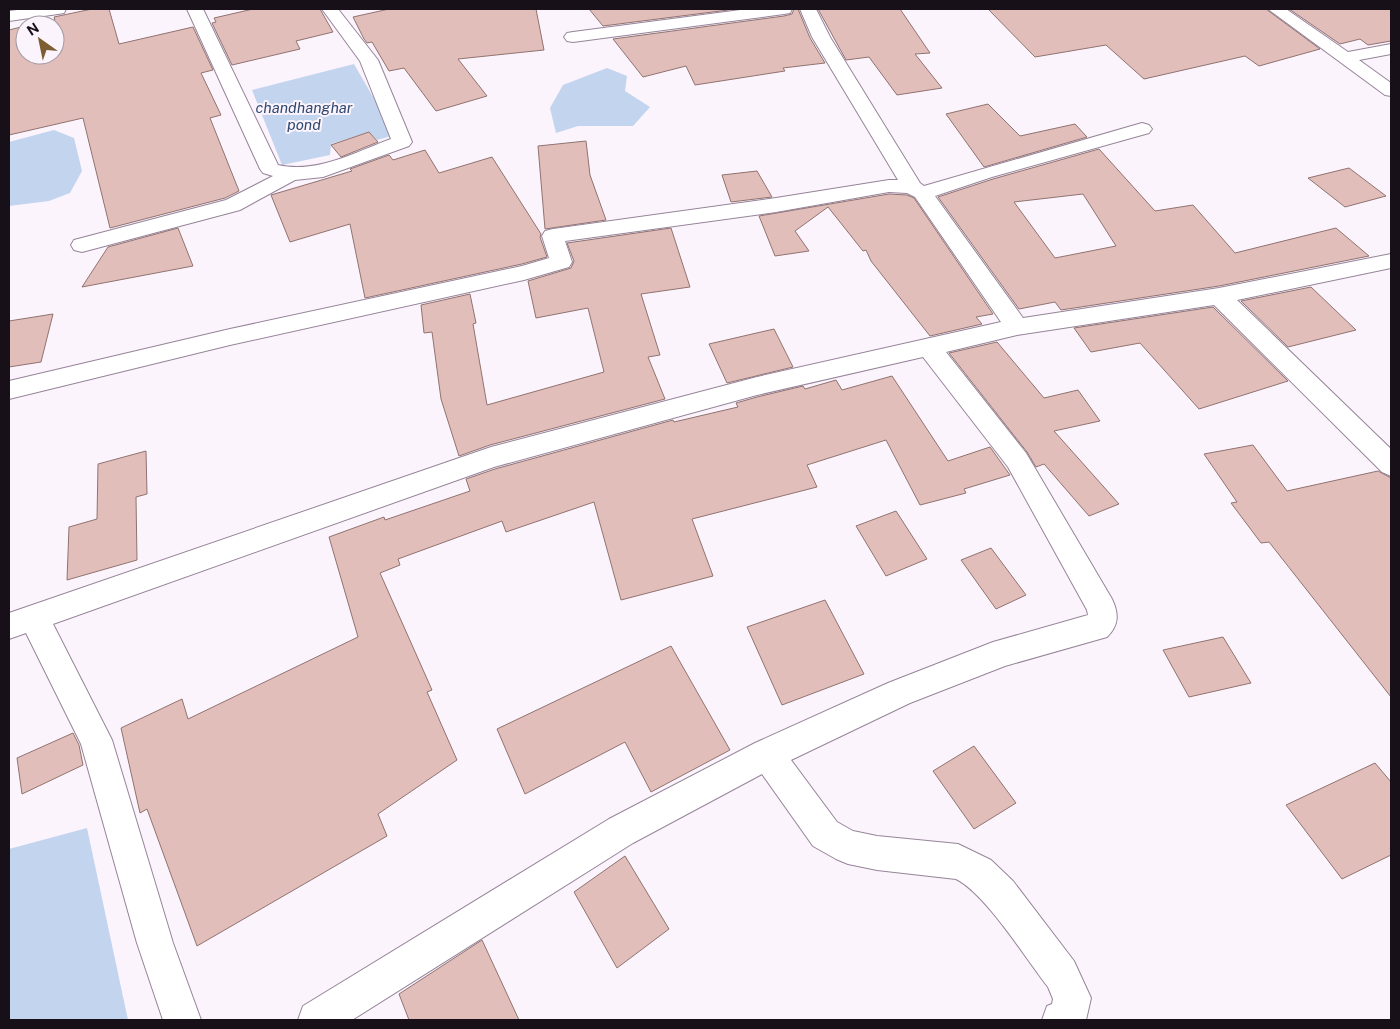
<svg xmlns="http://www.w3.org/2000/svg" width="1400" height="1029" font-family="'Public Sans',sans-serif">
	<rect width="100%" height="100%" fill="#fcf4fd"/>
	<g fill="#c2d4ee">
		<path d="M 354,64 L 395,135 L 377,140 L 369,132 L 331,144 L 330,155 L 282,165 L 252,90 Z"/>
		<path d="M 607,68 L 627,76 L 625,91 L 650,107 L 633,126 L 578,126 L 556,133 L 550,108 L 563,85 Z"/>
		<path d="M 54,130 L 74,138 L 82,171 L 70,193 L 49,201 L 9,206 L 9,142 Z"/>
		<path d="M 87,828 L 128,1020 L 9,1020 L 9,849 Z"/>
	</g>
	<g fill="#e2beba" stroke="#907370" fill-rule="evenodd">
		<path d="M 92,9 L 109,9 L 119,44 L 193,27 L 213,70 L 201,73 L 221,115 L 210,118 L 239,191 L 225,198 L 110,228 L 83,118 L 9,135 L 9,30 L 25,26 L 25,55 L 55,55 L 55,25 L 32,25 L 55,20 L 54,17 Z"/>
		<path d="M 253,9 L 320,9 L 333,32 L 296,41 L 300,49 L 232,65 L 212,23 L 216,22 L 214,18 Z"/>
		<path d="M 389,9 L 536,9 L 544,50 L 458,59 L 487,96 L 436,111 L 404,68 L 389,71 L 372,42 L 367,43 L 364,39 L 353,17 Z"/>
		<path d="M 589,9 L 736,9 L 603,26 Z"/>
		<path d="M 794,9 L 798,9 L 810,38 L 825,63 L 783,68 L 785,71 L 695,85 L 686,66 L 643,77 L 613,39 L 784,16 L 792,14 Z"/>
		<path d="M 818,9 L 900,9 L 930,53 L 915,54 L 942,88 L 897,95 L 869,57 L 846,60 Z"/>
		<path d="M 988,9 L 1266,9 L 1320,49 L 1259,66 L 1245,56 L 1144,79 L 1106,45 L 1035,57 Z"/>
		<path d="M 1289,9 L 1391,9 L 1391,41 L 1368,45 L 1360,39 L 1340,44 Z"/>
		<path d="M 988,104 L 1020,136 L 1075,124 L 1087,137 L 984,167 L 946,114 Z"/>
		<path d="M 369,132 L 378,142 L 341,157 L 331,145 Z"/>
		<path d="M 586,141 L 590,175 L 606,220 L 545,229 L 538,146 Z"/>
		<path d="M 1099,149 L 1155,211 L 1193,205 L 1235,253 L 1336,228 L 1369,256 L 1219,286 L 1061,310 L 1055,302 L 1019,309 L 938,197 L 993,179 ZM 1083,194 L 1116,246 L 1055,258 L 1014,202 Z"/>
		<path d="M 425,150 L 439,173 L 492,157 L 541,234 L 540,237 L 547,257 L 522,264 L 365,298 L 350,224 L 290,242 L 271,195 L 352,171 L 350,169 L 389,155 L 393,160 Z"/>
		<path d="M 1349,168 L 1386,196 L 1345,207 L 1308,178 Z"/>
		<path d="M 757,171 L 772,197 L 731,202 L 722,175 Z"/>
		<path d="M 889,194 L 907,195 L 914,198 L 993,314 L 976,317 L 982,324 L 930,336 L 871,261 L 866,250 L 863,251 L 828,207 L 795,231 L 809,251 L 775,256 L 759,216 Z"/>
		<path d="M 178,228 L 193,266 L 82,287 L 108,247 Z"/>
		<path d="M 671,228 L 690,287 L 641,294 L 660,355 L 648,357 L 665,399 L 490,445 L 459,456 L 441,399 L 432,332 L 424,333 L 421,305 L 470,294 L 476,323 L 473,324 L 487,405 L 604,372 L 588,308 L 536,318 L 528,281 L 571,268 L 574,261 L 567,243 Z"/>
		<path d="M 1311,287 L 1356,330 L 1288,347 L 1241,301 Z"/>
		<path d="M 1213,307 L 1288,381 L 1199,409 L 1140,343 L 1091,352 L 1074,328 Z"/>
		<path d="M 53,314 L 41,362 L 9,367 L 9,321 Z"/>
		<path d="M 774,329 L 793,367 L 727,383 L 709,344 Z"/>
		<path d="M 997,342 L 1044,398 L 1078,390 L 1100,421 L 1054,431 L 1119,504 L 1089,516 L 1044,464 L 1036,467 L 1027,452 L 949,353 Z"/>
		<path d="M 892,376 L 948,461 L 990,447 L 1010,475 L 964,489 L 966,493 L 920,505 L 886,440 L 807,465 L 817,487 L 692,519 L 713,576 L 621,600 L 594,502 L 506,532 L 502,521 L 398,559 L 400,565 L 380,573 L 432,690 L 427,692 L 457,760 L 378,814 L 387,836 L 197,946 L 147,809 L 140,813 L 121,728 L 182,699 L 188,719 L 358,637 L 329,537 L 384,517 L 385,520 L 470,491 L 466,479 L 495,469 L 673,420 L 674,422 L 738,407 L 736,403 L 757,397 L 803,386 L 805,389 L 836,380 L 842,390 Z"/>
		<path d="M 1253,445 L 1287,491 L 1378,471 L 1391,478 L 1391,697 L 1269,542 L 1261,543 L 1231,503 L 1237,502 L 1204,454 Z"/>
		<path d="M 146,451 L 147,494 L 136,497 L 137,560 L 67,580 L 69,527 L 97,519 L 98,464 Z"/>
		<path d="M 896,511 L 927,559 L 886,576 L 856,526 Z"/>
		<path d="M 991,548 L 1026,595 L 996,609 L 961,560 Z"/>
		<path d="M 825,600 L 864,674 L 782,705 L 747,627 Z"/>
		<path d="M 1223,637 L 1251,683 L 1189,697 L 1163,650 Z"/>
		<path d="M 671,646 L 730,750 L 651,792 L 625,742 L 525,794 L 497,729 Z"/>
		<path d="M 73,733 L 79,745 L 83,765 L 22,794 L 17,758 Z"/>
		<path d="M 974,746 L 1016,803 L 974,829 L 933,771 Z"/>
		<path d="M 1375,763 L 1391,782 L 1391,855 L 1342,879 L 1286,805 Z"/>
		<path d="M 625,856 L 669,929 L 617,968 L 574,892 Z"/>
		<path d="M 482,940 L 519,1020 L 409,1020 L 399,994 Z"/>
	</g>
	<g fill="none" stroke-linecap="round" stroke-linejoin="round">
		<defs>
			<g id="minor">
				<path d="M 187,9 L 203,9 L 278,165 C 317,174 355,152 391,139 L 360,61 L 322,9 L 338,9 L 378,60 L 412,142 L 409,146 L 323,177 L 295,180 L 240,210 L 82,252 L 74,250 L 71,245 L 74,240 L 226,200 L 273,176 L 263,173 L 260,169 Z"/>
				<path d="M 748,9 L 792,9 L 790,13 L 784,14 L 573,42 L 567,41 L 564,37 L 567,33 L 573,32 Z"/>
				<path d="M 800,9 L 816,9 L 830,37 L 920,183 L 924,186 L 1135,125 L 1142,123 L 1149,125 L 1152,129 L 1149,133 L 992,177 L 935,196 L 1023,318 L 1219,288 L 1391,254 L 1391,268 L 1237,300 L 1391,449 L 1391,476 L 1382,472 L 1214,305 L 1017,335 L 946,352 L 1026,453 L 1112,599 C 1119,614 1119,625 1107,637 L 1005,666 L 910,703 L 791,760 L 837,822 L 853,831 L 877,836 L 958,844 L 991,860 L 1013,881 L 1074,961 L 1091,998 L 1086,1020 L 1042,1020 L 1047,1006 L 1052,1004 L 1053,999 L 1048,987 C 1026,959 986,894 956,879 L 877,870 L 848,864 L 836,859 L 813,846 L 762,774 L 633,843 L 352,1020 L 298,1020 L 303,1006 L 609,819 L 755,743 L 888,683 L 993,642 L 1088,615 L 1087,610 L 1008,467 L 923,357 L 757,395 L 494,467 L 53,624 L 112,740 L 173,943 L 201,1020 L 163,1020 L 137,943 L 81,744 L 26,633 L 9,639 L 9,613 L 491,447 L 757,377 L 1001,322 L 915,197 L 907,193 L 889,192 L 776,212 L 565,241 L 572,262 L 569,267 L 524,280 L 230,345 L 9,399 L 9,381 L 230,329 L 522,266 L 549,258 L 542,236 L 545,231 L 553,229 L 776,198 L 889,180 L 898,180 L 812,37 Z"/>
				<path d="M 1268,9 L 1286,9 L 1348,52 L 1391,44 L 1391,54 L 1359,60 L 1391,83 L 1391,96 L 1385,95 Z"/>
			</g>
			<path id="major" d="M 25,9 L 66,9 L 64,13 L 58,14 L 9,21 L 9,11 Z"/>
		</defs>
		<use href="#minor" stroke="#968499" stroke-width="2"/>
		<use href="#major" stroke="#968499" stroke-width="2"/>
		<use href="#minor" fill="#fff" fill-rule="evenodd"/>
		<use href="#major" fill="#fff" fill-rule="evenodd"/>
	</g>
	<g text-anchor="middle" stroke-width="4" stroke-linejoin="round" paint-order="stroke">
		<g font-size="15" font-style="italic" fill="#2f496f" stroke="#fcf4fd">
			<text x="304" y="113">chandhanghar<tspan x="304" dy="17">pond</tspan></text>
		</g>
	</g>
	<rect width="1400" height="1029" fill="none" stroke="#171018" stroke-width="20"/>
	<g transform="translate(40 40) rotate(327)"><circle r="24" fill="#fcf4fd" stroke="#a099a1"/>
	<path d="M0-4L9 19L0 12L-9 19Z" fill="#7c5e32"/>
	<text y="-8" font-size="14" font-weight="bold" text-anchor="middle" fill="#171018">N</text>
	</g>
</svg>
